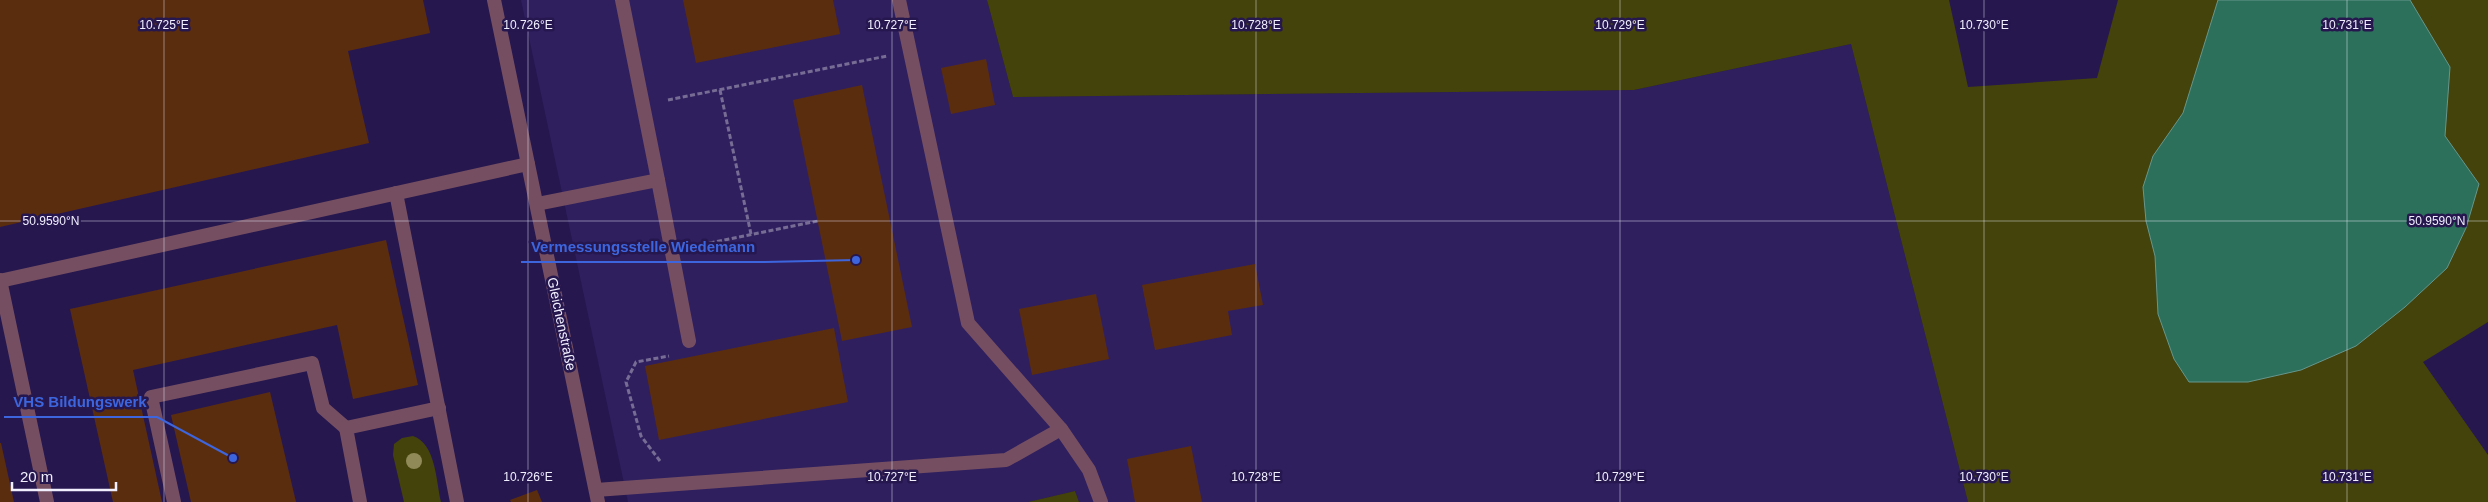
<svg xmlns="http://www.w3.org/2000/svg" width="2488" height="502" font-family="Helvetica,sans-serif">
	<rect width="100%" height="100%" fill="#26174f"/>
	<path fill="#2f1f5f" d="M 521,0 L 987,0 L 1013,97 L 1634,90 L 1851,44 L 1968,502 L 1079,502 L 1075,491 L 1028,502 L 628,502 Z"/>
	<g fill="#43430b">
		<path d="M 987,0 L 1949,0 L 1968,87 L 2097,78 L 2118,0 L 2488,0 L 2488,322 L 2423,362 L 2488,455 L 2488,502 L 1968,502 L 1851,44 L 1634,90 L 1013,97 Z"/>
		<path d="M 413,436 C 436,444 436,481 441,502 L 404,502 L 393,455 L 394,444 L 402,438 Z"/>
		<path d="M 1075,491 L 1079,502 L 1028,502 Z"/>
	</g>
	<path fill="#2c705b" stroke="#67968c" d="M 2218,0 L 2410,0 L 2450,67 L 2445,136 L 2479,184 L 2466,228 L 2447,268 L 2405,307 L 2356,346 L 2301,370 L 2248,382 L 2189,382 L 2174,359 L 2158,314 L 2155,256 L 2146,221 L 2143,187 L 2153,156 L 2183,113 Z"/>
	<g fill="#5b2d0f">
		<path d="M 0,0 L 423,0 L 430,33 L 348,51 L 369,143 L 0,227 Z"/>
		<path d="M 683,0 L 833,0 L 840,34 L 696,63 Z"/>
		<path d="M 986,59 L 995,105 L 951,114 L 941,68 Z"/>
		<path d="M 862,85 L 912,327 L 842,341 L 793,100 Z"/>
		<path d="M 386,240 L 418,385 L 353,399 L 337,325 L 133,370 L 162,502 L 113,502 L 70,309 Z"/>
		<path d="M 1255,264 L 1263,305 L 1228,311 L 1232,335 L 1155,350 L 1142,285 Z"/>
		<path d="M 1096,294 L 1109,359 L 1032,375 L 1019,309 Z"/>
		<path d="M 834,328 L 848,402 L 659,440 L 645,366 Z"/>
		<path d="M 270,392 L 296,502 L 191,502 L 171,415 Z"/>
		<path d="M 0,443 L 1,443 L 14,502 L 0,502 Z"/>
		<path d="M 1191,446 L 1202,502 L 1135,502 L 1127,459 Z"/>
		<path d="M 537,490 L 542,502 L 511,502 L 510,500 Z"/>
	</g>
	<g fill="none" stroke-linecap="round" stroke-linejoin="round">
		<g stroke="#766c94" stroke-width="3" stroke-dasharray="5 2.5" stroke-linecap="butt">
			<path d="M 720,90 L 751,234"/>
			<path d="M 668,100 L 887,56"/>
			<path d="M 695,246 L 818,221"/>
			<path d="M 660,461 L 641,436 L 626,382 L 636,362 L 669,356"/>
		</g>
		<g stroke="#754f61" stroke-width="14">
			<path d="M 622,0 L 658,180"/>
			<path d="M 899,0 L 968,323 L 1061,429"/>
			<path d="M 396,193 L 457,502"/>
			<path d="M 537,204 L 658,180 L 689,341"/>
			<path d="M 0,280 L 47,502"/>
			<path d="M 0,281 L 528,164"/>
			<path d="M 596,490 L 1006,460 L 1061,429 L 1089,470 L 1101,502"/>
			<path d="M 174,502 L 151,397 L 312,363 L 323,408 L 346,428"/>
			<path d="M 360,502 L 346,428 L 439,408"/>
		</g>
		<path stroke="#754f61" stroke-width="14" d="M 494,0 L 598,502"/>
	</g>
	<circle fill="#908a58" cx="414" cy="461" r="8"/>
	<path fill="none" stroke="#f1effe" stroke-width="1" stroke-opacity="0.45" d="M 164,0 L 164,502M 528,0 L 528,502M 892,0 L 892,502M 1256,0 L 1256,502M 1620,0 L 1620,502M 1984,0 L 1984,502M 2347,0 L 2347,502M 0,221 L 2488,221"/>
	<g text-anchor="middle" stroke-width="5" stroke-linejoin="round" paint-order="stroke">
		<g font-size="14" fill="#f1effe" stroke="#26174f">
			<text transform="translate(562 324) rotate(78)" y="5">Gleichenstraße</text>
		</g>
	</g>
	<g font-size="12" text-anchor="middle" fill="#f1effe" stroke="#26174f" stroke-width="5" stroke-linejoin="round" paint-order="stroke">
		<text x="164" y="29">10.725°E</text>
		<text x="528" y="29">10.726°E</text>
		<text x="892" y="29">10.727°E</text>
		<text x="1256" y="29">10.728°E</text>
		<text x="1620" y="29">10.729°E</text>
		<text x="1984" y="29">10.730°E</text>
		<text x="2347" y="29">10.731°E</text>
		<text x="51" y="225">50.9590°N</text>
		<text x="2437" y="225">50.9590°N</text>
		<text x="528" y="481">10.726°E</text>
		<text x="892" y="481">10.727°E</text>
		<text x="1256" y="481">10.728°E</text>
		<text x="1620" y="481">10.729°E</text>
		<text x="1984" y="481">10.730°E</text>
		<text x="2347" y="481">10.731°E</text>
	</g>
	<path fill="none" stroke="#3d66de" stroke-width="2" d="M856 260L765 262H521M233 458L157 417H4"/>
	<g fill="#3d66de" stroke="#26174f" stroke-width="2">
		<circle cx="856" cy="260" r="5"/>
		<circle cx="233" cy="458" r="5"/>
	</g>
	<g font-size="15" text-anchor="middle" font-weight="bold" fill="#3d66de" stroke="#26174f" stroke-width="5" stroke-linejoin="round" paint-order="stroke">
		<text x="643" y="252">Vermessungsstelle Wiedemann</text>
		<text x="80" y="407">VHS Bildungswerk</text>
	</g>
	<path d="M12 482v8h104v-8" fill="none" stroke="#f1effe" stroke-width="2.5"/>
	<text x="20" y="482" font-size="15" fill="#f1effe" stroke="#26174f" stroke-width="4" paint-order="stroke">20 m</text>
</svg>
